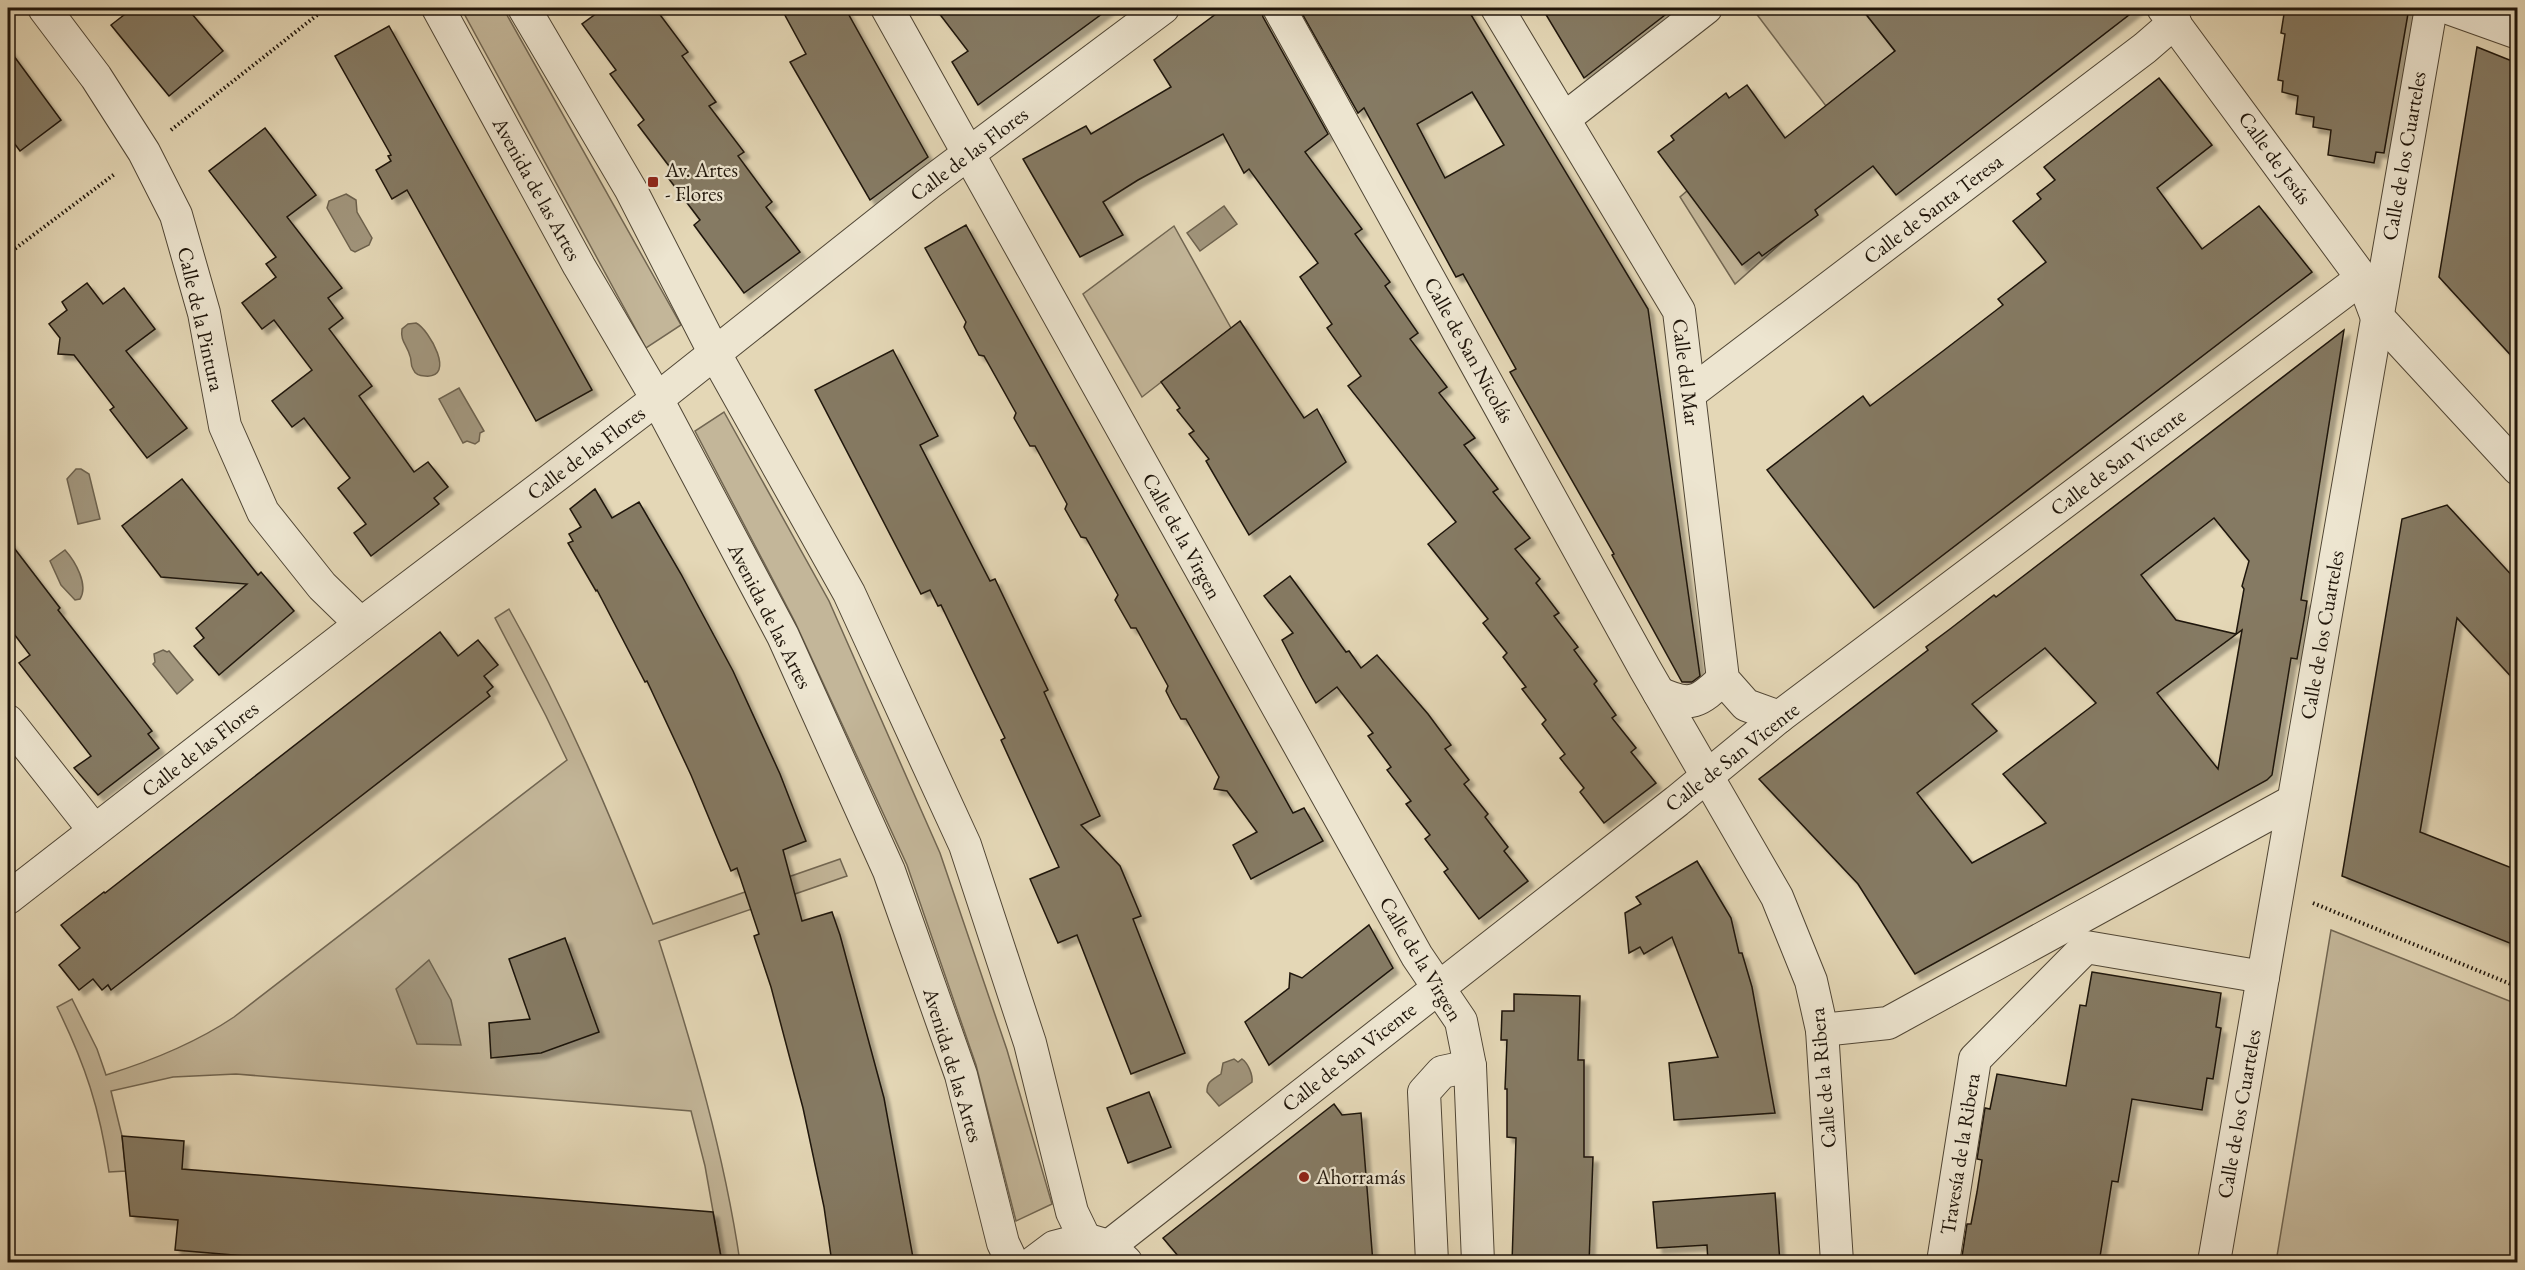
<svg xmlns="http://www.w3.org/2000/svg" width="2525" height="1270" font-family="'EB Garamond',serif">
	<defs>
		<filter id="shadow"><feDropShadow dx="5.5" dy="5.5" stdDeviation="1.5" flood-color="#0004"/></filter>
	</defs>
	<rect width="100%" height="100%" fill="#e4d7b6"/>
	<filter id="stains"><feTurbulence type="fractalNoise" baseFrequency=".00333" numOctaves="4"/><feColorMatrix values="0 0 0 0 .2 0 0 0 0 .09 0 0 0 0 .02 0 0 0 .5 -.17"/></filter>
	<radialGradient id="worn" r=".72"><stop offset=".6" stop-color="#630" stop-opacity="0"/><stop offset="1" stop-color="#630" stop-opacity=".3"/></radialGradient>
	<g fill="#c3b699" stroke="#716652" stroke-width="1.5">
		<path d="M 461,8 L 503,8 L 681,325 L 646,348 Z"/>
		<path d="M 1752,8 L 1861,8 L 1895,51 L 1826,106 Z"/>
		<path d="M 1748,139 L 1807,220 L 1735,284 L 1680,197 Z"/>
		<path d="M 1174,226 L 1231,328 L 1142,397 L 1083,294 Z"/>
		<path d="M 724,412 L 829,601 L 940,853 L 1007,1050 L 1052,1204 L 1016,1221 L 976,1065 L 907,865 L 795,622 L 695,431 Z"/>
		<path d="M 509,609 C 566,710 611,816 653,924 L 840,859 L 847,876 L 659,941 C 693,1047 724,1153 740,1262 L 722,1262 L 705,1166 L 691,1111 L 236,1074 L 173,1077 L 111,1091 L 122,1136 L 126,1171 L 109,1172 C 100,1109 85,1064 57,1007 L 72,999 L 97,1049 L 106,1075 C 151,1061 194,1044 234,1017 L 567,760 L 546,716 L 495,618 Z"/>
		<path d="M 2331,930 L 2517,1004 L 2517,1262 L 2276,1262 Z"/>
	</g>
	<g fill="#a1957c" stroke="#6d624e" stroke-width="1.5">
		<path d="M 346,194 L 356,200 L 357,212 L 372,238 L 369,245 L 355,252 L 351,250 L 327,208 L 329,201 Z"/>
		<path d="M 1224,206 L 1237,224 L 1200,251 L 1187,233 Z"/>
		<path d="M 416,323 C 429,329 457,379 425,376 C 420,376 415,374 413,369 C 410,365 412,360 410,356 C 407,345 400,341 402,329 L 408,324 Z"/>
		<path d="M 459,388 L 484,431 L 480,433 L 479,441 L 475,444 L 467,441 L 463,443 L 439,399 Z"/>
		<path d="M 76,469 L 81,469 L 89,474 L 100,519 L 78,524 L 67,479 Z"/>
		<path d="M 65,550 C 75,561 89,585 80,599 L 75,600 L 61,585 L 50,561 Z"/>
		<path d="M 163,650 L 167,652 L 169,651 L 193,680 L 177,694 L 153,664 L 155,662 L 154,654 Z"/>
		<path d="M 429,960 L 451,1000 L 461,1045 L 417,1044 L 396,989 Z"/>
		<path d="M 1234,1059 L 1238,1062 L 1242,1059 C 1248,1063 1253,1075 1252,1082 L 1219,1106 L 1207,1092 C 1207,1081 1212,1080 1221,1074 L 1223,1063 Z"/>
	</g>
	<g fill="#857a63" stroke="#1f150a" stroke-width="1.5" fill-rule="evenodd" filter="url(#shadow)">
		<path d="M 133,8 L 187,8 L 223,51 L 169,96 L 111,25 Z"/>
		<path d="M 604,8 L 655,8 L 688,52 L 682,56 L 716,102 L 709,106 L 744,152 L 738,156 L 772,202 L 766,207 L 800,252 L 744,293 L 694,225 L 700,220 L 666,175 L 672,170 L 638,125 L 644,120 L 610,74 L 616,70 L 582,24 Z"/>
		<path d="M 781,8 L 845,8 L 928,157 L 870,200 L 790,62 L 806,54 Z"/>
		<path d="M 935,8 L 1110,8 L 978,105 L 952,62 L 968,51 Z"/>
		<path d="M 1224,8 L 1261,8 L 1263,17 L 1328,134 L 1305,152 L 1362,229 L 1355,234 L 1390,282 L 1385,286 L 1418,333 L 1410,339 L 1447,387 L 1439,393 L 1475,438 L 1464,445 L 1498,489 L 1493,492 L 1530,538 L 1515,549 L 1540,579 L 1536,583 L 1559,613 L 1554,616 L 1578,647 L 1574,650 L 1597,681 L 1594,684 L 1616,715 L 1612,718 L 1636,748 L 1631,752 L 1656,783 L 1604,823 L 1580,792 L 1584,788 L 1560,758 L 1565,754 L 1542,724 L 1546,720 L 1522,689 L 1526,687 L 1503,657 L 1507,653 L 1483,623 L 1488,619 L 1428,544 L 1456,522 L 1348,386 L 1361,376 L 1327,328 L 1332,324 L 1300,277 L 1318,263 L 1249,169 L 1244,173 L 1223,134 L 1138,180 L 1103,202 L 1123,235 L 1080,257 L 1023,159 L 1086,126 L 1091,134 L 1171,87 L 1154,60 Z"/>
		<path d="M 1299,8 L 1467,8 L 1648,309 L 1700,676 L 1692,682 L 1682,682 L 1612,555 L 1614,554 L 1510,372 L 1516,369 L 1463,274 L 1456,277 L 1364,108 L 1358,113 ZM 1472,92 L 1504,145 L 1445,178 L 1417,124 Z"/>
		<path d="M 1542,8 L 1674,8 L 1584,78 Z"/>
		<path d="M 1861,8 L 2138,8 L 1896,195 L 1873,166 L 1815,210 L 1818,215 L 1762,256 L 1759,252 L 1742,265 L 1658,152 L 1674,140 L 1671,136 L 1726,93 L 1729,98 L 1747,85 L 1785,138 L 1895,51 Z"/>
		<path d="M 2285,8 L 2409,8 L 2384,153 L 2376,152 L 2374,163 L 2328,155 L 2331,130 L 2313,127 L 2314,117 L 2296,114 L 2298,96 L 2282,92 L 2283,81 L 2278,80 L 2285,34 L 2281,33 Z"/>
		<path d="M 389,26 L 592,390 L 536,421 L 407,190 L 392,199 L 376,170 L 391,161 L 388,156 L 391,155 L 335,56 Z"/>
		<path d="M 2477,47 L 2517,63 L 2517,362 L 2439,277 Z"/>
		<path d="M 8,48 L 61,120 L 20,151 L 8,135 Z"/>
		<path d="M 2159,78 L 2212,145 L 2157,188 L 2202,249 L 2259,206 L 2312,272 L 1874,608 L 1767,470 L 1863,396 L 1870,406 L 1943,351 L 2003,305 L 1998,299 L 2046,262 L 2013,221 L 2041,199 L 2037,194 L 2055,180 L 2044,167 Z"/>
		<path d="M 265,128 L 316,195 L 287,217 L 342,288 L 328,298 L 343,318 L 329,329 L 372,386 L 359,396 L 414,472 L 428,462 L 448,487 L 434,498 L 439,504 L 371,556 L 354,533 L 366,524 L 338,488 L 350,478 L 304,418 L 292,427 L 272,401 L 312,370 L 274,320 L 262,329 L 242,303 L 276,277 L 266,264 L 276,257 L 209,171 Z"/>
		<path d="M 966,225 L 1293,813 L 1304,808 L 1323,841 L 1251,879 L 1233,845 L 1257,832 L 1227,791 L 1214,789 L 1219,777 L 1186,719 L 1181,719 L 1172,703 L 1166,691 L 1168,686 L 1136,628 L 1131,628 L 1115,600 L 1118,595 L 1086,538 L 1081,537 L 1065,509 L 1067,504 L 1035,446 L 1030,446 L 1014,418 L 1016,413 L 984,356 L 979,355 L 964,327 L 966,322 L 925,248 Z"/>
		<path d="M 87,283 L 103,304 L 124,288 L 155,329 L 126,351 L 187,428 L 147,458 L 110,410 L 114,407 L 74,355 L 58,354 L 60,338 L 49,324 L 67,310 L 62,302 Z"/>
		<path d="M 1240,321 L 1304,418 L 1317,409 L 1346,462 L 1249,535 L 1206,461 L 1209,459 L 1189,434 L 1194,431 L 1177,410 L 1180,408 L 1161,382 Z"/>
		<path d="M 2344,330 L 2301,600 L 2307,601 L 2304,620 L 2297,659 L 2291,658 L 2272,775 L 2267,780 L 1915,974 L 1858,884 L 1759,779 L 1928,650 L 1926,647 L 1950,629 L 1994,595 L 1996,597 ZM 2214,518 L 2249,561 L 2242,586 L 2244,589 L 2236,634 L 2176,620 L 2141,575 ZM 2242,630 L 2218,769 L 2157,693 ZM 2045,648 L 2096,703 L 2003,774 L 2046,823 L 1972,863 L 1917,793 L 1997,731 L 1972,704 Z"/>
		<path d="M 893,350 L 938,436 L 920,445 L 990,581 L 995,579 L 1048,690 L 1044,692 L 1100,816 L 1081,825 L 1120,866 L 1141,916 L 1133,919 L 1185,1053 L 1131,1074 L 1077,935 L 1058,943 L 1030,879 L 1059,867 L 1001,740 L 1005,738 L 941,605 L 938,606 L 930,590 L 921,594 L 815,390 Z"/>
		<path d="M 182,479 L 258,575 L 261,572 L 294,611 L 219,675 L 194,646 L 204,638 L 196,628 L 247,584 L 161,577 L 122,526 Z"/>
		<path d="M 595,489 L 612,518 L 639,502 L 681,574 L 733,671 L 780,774 L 806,841 L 783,850 L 802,921 L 832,912 L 840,935 L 884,1098 L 914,1263 L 832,1263 L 824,1207 L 803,1108 L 771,987 L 754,936 L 759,934 L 737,868 L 731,871 L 691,775 L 647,681 L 645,682 L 597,590 L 596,591 L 568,543 L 573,541 L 569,534 L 581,527 L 570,509 Z"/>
		<path d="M 2447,505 L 2517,581 L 2517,683 L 2457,618 L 2420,832 L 2517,870 L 2517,946 L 2342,876 L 2402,519 Z"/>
		<path d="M 8,540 L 60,608 L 58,610 L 152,731 L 148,734 L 159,748 L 98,795 L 74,768 L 91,756 L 19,663 L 30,655 L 8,626 Z"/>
		<path d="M 1290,576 L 1346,652 L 1349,651 L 1361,668 L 1377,655 L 1428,714 L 1451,745 L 1445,749 L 1469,780 L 1464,784 L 1488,814 L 1485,817 L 1508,847 L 1504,851 L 1528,881 L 1479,919 L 1444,872 L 1448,869 L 1425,839 L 1430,835 L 1406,804 L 1411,801 L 1387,770 L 1391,767 L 1368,736 L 1373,733 L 1337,687 L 1316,703 L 1302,678 L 1282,640 L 1293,633 L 1264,596 Z"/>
		<path d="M 440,632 L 458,656 L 478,640 L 498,665 L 484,676 L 493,687 L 487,692 L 490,696 L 111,990 L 108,985 L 102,990 L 93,979 L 79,990 L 59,965 L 80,948 L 61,925 L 104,892 L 105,893 Z"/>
		<path d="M 1697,861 L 1731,918 L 1739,953 L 1742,953 L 1752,987 L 1775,1113 L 1674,1120 L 1669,1063 L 1718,1057 L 1672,937 L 1644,954 L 1640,947 L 1629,953 L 1625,913 L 1641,904 L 1636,897 Z"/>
		<path d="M 1369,925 L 1393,968 L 1269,1065 L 1245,1022 L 1289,988 L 1290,973 L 1302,978 Z"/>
		<path d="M 565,938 L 599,1032 L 541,1053 L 491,1058 L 489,1023 L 530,1019 L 509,959 Z"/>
		<path d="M 2092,972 L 2221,993 L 2216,1027 L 2221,1028 L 2213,1079 L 2207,1078 L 2202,1110 L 2132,1099 L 2118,1182 L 2112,1181 L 2099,1263 L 1961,1263 L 1967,1224 L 1971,1224 L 1977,1192 L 1982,1160 L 1977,1159 L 1985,1108 L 1990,1109 L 1997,1074 L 2066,1086 L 2080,1005 L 2086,1006 Z"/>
		<path d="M 1514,994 L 1580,996 L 1578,1060 L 1584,1060 L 1584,1157 L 1593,1157 L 1589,1263 L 1512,1263 L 1516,1138 L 1507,1137 L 1507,1089 L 1505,1089 L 1507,1040 L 1501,1040 L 1502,1011 L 1514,1011 Z"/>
		<path d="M 1149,1092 L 1171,1147 L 1128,1163 L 1107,1108 Z"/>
		<path d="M 1334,1104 L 1342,1115 L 1361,1113 L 1373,1263 L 1184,1263 L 1163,1238 Z"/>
		<path d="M 122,1136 L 184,1141 L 182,1169 L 713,1212 L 722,1263 L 661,1259 L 655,1263 L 327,1263 L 175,1250 L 178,1220 L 130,1216 Z"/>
		<path d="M 1775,1193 L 1780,1263 L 1708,1263 L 1707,1245 L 1657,1248 L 1653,1202 Z"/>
	</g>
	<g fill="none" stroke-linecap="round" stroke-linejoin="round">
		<defs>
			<g id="minor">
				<path d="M 44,8 L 96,77 L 144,152 L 176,215 L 204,313 L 225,426 L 263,512 L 322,586 L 361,624"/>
				<path d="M 438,8 L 579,266 L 657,399 L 783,636 L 889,871 L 961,1075 L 1003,1243 L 1012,1262"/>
				<path d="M 524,8 L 631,190 L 714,352 L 849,593 L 965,845 L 1030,1043 L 1072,1212 L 1085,1239"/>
				<path d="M 887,8 L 1417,956 L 1461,1021 L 1470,1066 L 1478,1262"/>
				<path d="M 1279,8 L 1645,669 L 1777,897 L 1811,981 L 1822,1030 L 1837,1262"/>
				<path d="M 1497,8 L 1679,311 L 1723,679 L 1746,705 L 1779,717"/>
				<path d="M 2163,8 L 2362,278 L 2376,315 L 2518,469"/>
				<path d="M 2448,8 L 2518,33"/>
				<path d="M 1565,118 L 1706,8"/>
				<path d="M 1689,394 L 2145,48 L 2175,22"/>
				<path d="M 1659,693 C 1691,708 1699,702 1723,679"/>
				<path d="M 8,721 L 94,830"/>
				<path d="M 8,898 L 361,624 L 657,399 L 928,184 L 1163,8"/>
				<path d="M 1822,1030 L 1888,1023 L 2293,801"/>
				<path d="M 1109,1246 L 1677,801 L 1779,717 L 2362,278"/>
				<path d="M 1034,1262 L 1054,1247 L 1085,1239 L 1109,1246 L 1126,1262"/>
				<path d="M 1432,1262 L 1424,1092 L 1442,1072 L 1470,1066"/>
				<path d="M 1943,1262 L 1975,1059 L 2086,947 L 2263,977"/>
				<path d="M 2214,1262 C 2286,844 2357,426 2431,8"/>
			</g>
		</defs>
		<use href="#minor" stroke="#504635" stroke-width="34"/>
		<g stroke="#1f150a" stroke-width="4" stroke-dasharray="1.5 3" stroke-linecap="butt">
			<path d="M 171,130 L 326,8"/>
			<path d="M 8,254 L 116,173"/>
			<path d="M 2313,903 L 2518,987"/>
		</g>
		<use href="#minor" stroke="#ede5d0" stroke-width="32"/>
	</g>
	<g fill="#8f2418" stroke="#ede5d0" stroke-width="2">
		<rect x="647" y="176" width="12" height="12" rx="3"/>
		<circle cx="1304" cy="1177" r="6"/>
	</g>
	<g text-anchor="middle" stroke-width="4.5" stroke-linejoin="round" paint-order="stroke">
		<g font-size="21" fill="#1f150a" stroke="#ede5d0">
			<text transform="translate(969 154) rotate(-37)" y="7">Calle de las Flores</text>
			<text transform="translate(2404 156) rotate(-80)" y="7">Calle de los Cuarteles</text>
			<text transform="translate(2275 158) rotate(54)" y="7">Calle de Jesús</text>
			<text transform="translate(537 189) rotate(61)" y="7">Avenida de las Artes</text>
			<text transform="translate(1933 209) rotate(-37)" y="7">Calle de Santa Teresa</text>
			<text transform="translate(201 319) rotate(77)" y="7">Calle de la Pintura</text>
			<text transform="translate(1469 350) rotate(61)" y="7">Calle de San Nicolás</text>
			<text transform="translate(1686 372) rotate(83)" y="7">Calle del Mar</text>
			<text transform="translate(586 453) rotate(-37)" y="7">Calle de las Flores</text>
			<text transform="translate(2118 462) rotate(-37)" y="7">Calle de San Vicente</text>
			<text transform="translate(1182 536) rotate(61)" y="7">Calle de la Virgen</text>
			<text transform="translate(770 616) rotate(63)" y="7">Avenida de las Artes</text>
			<text transform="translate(2322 635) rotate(-80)" y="7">Calle de los Cuarteles</text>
			<text transform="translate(200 749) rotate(-38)" y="7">Calle de las Flores</text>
			<text transform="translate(1732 757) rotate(-38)" y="7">Calle de San Vicente</text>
			<text transform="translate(1421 959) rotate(59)" y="7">Calle de la Virgen</text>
			<text transform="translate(1349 1057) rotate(-38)" y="7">Calle de San Vicente</text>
			<text transform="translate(953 1065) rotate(73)" y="7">Avenida de las Artes</text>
			<text transform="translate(1823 1078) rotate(-95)" y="7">Calle de la Ribera</text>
			<text transform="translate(2239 1114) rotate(-80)" y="7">Calle de los Cuarteles</text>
			<text transform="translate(1960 1154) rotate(-81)" y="7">Travesía de la Ribera</text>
		</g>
		<g font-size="21" fill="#1f150a" stroke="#ede5d0" text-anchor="start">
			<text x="665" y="177">Av. Artes<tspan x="665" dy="24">- Flores</tspan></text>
			<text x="1316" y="1184">Ahorramás</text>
		</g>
	</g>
	<rect width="2525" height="1270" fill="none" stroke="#e4d7b6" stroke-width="30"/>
	<rect x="9" y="9" width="2507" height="1252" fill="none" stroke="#1f150a" stroke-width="3"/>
	<rect x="15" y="15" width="2495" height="1240" fill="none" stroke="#1f150a" stroke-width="1.5"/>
	<rect width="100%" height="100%" filter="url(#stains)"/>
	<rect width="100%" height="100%" fill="url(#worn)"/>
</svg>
